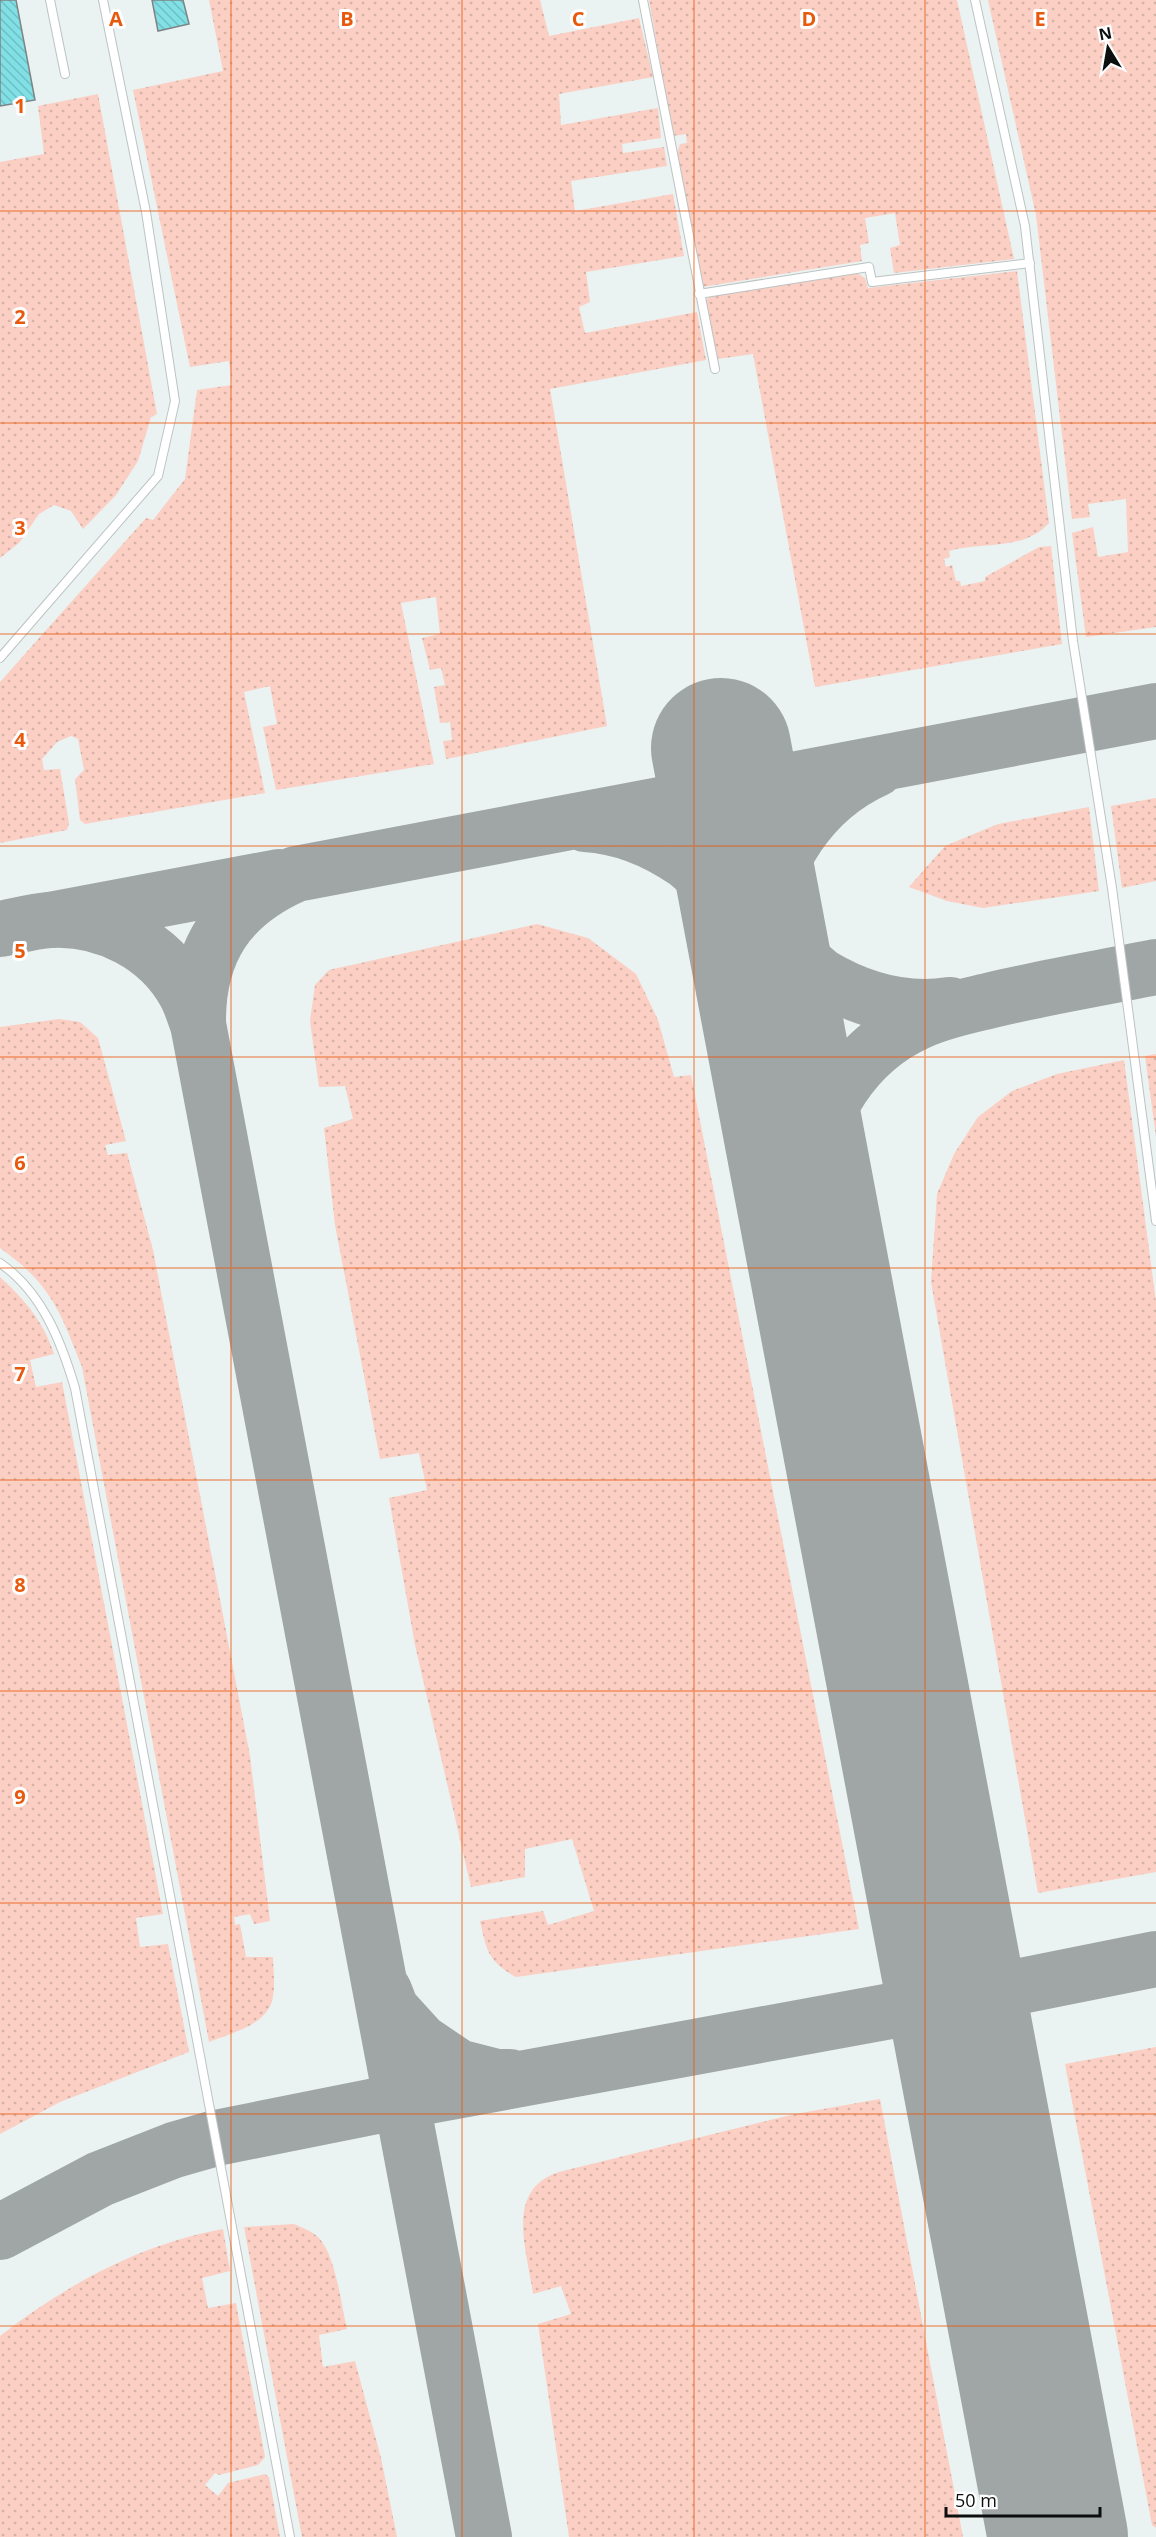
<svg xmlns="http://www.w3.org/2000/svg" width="1156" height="2537" font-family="'Open Sans',sans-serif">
	<defs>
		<pattern id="grass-dots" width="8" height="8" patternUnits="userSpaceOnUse" patternTransform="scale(1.5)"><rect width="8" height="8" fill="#fbcfc3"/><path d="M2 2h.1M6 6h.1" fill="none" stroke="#d6b1a6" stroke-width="1.8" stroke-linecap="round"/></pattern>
		<pattern id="building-back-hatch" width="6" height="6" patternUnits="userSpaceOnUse" patternTransform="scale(1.5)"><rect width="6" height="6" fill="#81e0e5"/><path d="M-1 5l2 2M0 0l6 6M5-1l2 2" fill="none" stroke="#6ebfc3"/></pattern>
	</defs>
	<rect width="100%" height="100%" fill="#ebf2f2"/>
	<g fill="url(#grass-dots)">
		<path d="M 209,0 L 540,0 L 549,36 L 639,18 L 653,77 L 559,94 L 561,125 L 658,108 L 661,138 L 622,144 L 623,153 L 664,147 L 667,166 L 571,181 L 575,211 L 673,194 L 684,256 L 586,272 L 590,302 L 579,307 L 585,333 L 697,312 L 706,360 L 550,389 L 607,726 L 446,759 L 443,741 L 452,740 L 450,722 L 440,723 L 434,687 L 445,685 L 441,668 L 430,670 L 422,638 L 440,634 L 436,597 L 401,603 L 434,764 L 276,790 L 263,727 L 277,724 L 270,686 L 244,692 L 265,793 L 85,824 L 80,820 L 75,779 L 84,770 L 78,739 L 71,736 L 57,742 L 42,759 L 44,770 L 60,769 L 69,823 L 67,830 L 0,843 L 0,682 L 146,518 L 153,520 L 185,479 L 197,390 L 232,385 L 229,361 L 190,367 L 133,90 L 223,71 Z"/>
		<path d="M 649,0 L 957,0 L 1014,259 L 894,273 L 890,248 L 900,245 L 895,213 L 865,218 L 869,243 L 860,245 L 862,261 L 702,287 L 677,153 L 680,144 L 687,143 L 686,134 L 673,136 Z"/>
		<path d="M 988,0 L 1156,0 L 1156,627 L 1086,637 L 1072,533 L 1093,527 L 1098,557 L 1128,552 L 1126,499 L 1088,504 L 1090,517 L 1072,519 L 1036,215 Z"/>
		<path d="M 98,94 L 157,414 L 151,417 L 138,461 L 116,495 L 83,529 L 71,511 L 54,505 L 39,514 L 19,543 L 0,558 L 0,162 L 44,154 L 38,106 Z"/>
		<path d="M 1017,271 L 1049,523 C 1022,552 983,541 949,551 L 950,557 L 944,559 L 946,567 L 952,565 L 956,581 L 960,581 L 961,586 L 985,581 L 985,577 L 1039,547 L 1051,546 L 1062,644 L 815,687 L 753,354 L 718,359 L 704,302 L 710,296 L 857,273 L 865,278 L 868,288 Z"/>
		<path d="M 1156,798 L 1156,881 L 1122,888 L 1111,806 Z"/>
		<path d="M 1089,807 L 1099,891 L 983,908 L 947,901 L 909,887 L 945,846 L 998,824 Z"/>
		<path d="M 537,924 L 588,938 L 636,974 L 658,1020 L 674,1077 L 691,1075 L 859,1929 L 516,1977 C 488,1961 487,1952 480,1921 L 543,1911 L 548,1925 L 594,1911 L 572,1839 L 525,1849 L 525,1877 L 471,1887 L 415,1645 L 389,1498 L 427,1490 L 419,1453 L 380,1459 L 335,1225 L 324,1128 L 353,1119 L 345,1086 L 319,1087 L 310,1021 L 315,985 L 329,970 Z"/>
		<path d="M 59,1019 L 80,1022 L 98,1038 L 126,1141 L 105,1145 L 108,1155 L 127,1153 L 153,1250 L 250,1756 L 270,1921 L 254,1924 L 250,1914 L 234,1917 L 235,1925 L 240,1924 L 246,1957 L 273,1957 C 273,1971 277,1995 269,2008 C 258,2027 229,2034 209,2042 L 82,1367 C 60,1311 51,1284 0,1248 L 0,1027 Z"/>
		<path d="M 1156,1054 L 1156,1137 L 1145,1056 Z"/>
		<path d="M 1124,1060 L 1156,1302 L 1156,1872 L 1038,1893 L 931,1282 L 937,1194 L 954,1154 L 978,1117 L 1012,1091 L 1057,1074 Z"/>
		<path d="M 0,1277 C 24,1299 44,1322 54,1354 L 30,1360 L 36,1387 L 62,1382 L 163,1914 L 136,1918 L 140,1947 L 168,1944 L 189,2052 L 60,2102 L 0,2134 Z"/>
		<path d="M 1156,2047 L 1156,2528 L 1152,2525 L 1065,2064 Z"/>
		<path d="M 880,2099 L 963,2537 L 569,2537 L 538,2324 L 571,2314 L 561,2286 L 533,2294 C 527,2250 504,2190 559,2172 L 795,2114 Z"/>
		<path d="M 294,2224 C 303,2228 312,2231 319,2238 C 336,2257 341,2304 347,2329 L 319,2335 L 323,2367 L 355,2361 L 381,2458 L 397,2537 L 302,2537 L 244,2227 Z"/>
		<path d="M 223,2229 L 230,2271 L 202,2278 L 208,2308 L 236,2303 L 265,2457 L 258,2465 L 219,2475 L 215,2473 L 205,2485 L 218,2496 L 228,2483 L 265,2474 L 269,2477 L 280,2537 L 0,2537 L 0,2336 C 66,2285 140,2244 223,2229 Z"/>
	</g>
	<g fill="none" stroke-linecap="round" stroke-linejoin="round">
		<g stroke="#a0a5a5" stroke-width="56">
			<path d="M 585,824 C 622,826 655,840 686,861 L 821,976 C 861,1000 903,1012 950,1005"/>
			<path d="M 50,920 L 279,877"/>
			<path d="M 0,929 C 16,926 34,921 50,920 C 104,917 160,945 186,994 C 191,1003 194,1014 198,1024"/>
			<path d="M 798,1154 C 790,1107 783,1061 775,1014 C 771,987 764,959 765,932 C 769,862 812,798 876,769"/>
			<path d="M 844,1399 C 837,1355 830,1312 823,1269 C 818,1241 812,1212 812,1184 C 812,1115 856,1050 918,1022 C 941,1011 967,1006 992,1000 C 1046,987 1101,978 1156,967"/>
			<path d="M 384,1991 L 391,2009 L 421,2042 L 458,2067 L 497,2077 L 510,2077"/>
			<path d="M 0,2232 L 100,2179 L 174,2150 L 216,2138 L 401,2101 L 956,1999 L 1156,1959"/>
			<path d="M 484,2537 L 198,1024 C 197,951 229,903 296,874 L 1156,711"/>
		</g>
		<path stroke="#a0a5a5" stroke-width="140" d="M 721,748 L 1058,2537"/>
	</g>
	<g fill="url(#building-back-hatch)" stroke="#7e8384" stroke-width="1.5">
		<path d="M 0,0 L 16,0 L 35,100 L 0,106 Z"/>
		<path d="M 152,0 L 183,0 L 189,24 L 158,31 Z"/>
	</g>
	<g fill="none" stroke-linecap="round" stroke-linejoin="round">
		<defs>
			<g id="lane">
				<path d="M 50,0 L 65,74"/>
				<path d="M 643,0 L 715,369"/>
				<path d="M 975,0 L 1025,226 L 1073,641 L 1112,888 L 1156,1221"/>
				<path d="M 699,294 L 869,267 L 872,282 L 1030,263"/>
				<path d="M 0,658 L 158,476 L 175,401 L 146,212 L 103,0"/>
				<path d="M 0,1263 C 42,1292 61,1341 75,1388 L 290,2537"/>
			</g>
		</defs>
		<use href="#lane" stroke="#bdc3c3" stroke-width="10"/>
		<use href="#lane" stroke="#fff" stroke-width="8"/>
	</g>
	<path fill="none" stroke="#e8590c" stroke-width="1.5" stroke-opacity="0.55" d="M 231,0 L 231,2537M 462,0 L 462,2537M 694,0 L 694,2537M 925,0 L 925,2537M 0,211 L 1156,211M 0,423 L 1156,423M 0,634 L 1156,634M 0,846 L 1156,846M 0,1057 L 1156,1057M 0,1268 L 1156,1268M 0,1480 L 1156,1480M 0,1691 L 1156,1691M 0,1903 L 1156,1903M 0,2114 L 1156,2114M 0,2326 L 1156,2326"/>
	<g font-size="20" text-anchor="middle" font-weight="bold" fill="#e8590c" stroke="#fff" stroke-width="6" stroke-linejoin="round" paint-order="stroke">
		<text x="116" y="26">A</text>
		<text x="347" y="26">B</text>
		<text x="578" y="26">C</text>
		<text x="809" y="26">D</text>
		<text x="1040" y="26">E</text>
		<text x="20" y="113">1</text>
		<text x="20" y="324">2</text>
		<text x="20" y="535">3</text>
		<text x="20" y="747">4</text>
		<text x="20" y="958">5</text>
		<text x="20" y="1170">6</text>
		<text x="20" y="1381">7</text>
		<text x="20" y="1592">8</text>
		<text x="20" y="1804">9</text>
	</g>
	<g transform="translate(1108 48) rotate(349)" stroke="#ffffff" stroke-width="4.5" paint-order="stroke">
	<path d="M0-4.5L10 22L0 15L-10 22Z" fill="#0d0f0f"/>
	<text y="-9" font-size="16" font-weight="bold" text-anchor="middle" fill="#0d0f0f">N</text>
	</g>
	<path d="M946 2507v9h154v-9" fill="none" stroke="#0d0f0f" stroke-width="3"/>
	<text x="955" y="2507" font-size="18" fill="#0d0f0f" stroke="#ffffff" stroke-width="4.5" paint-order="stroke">50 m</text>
</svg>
